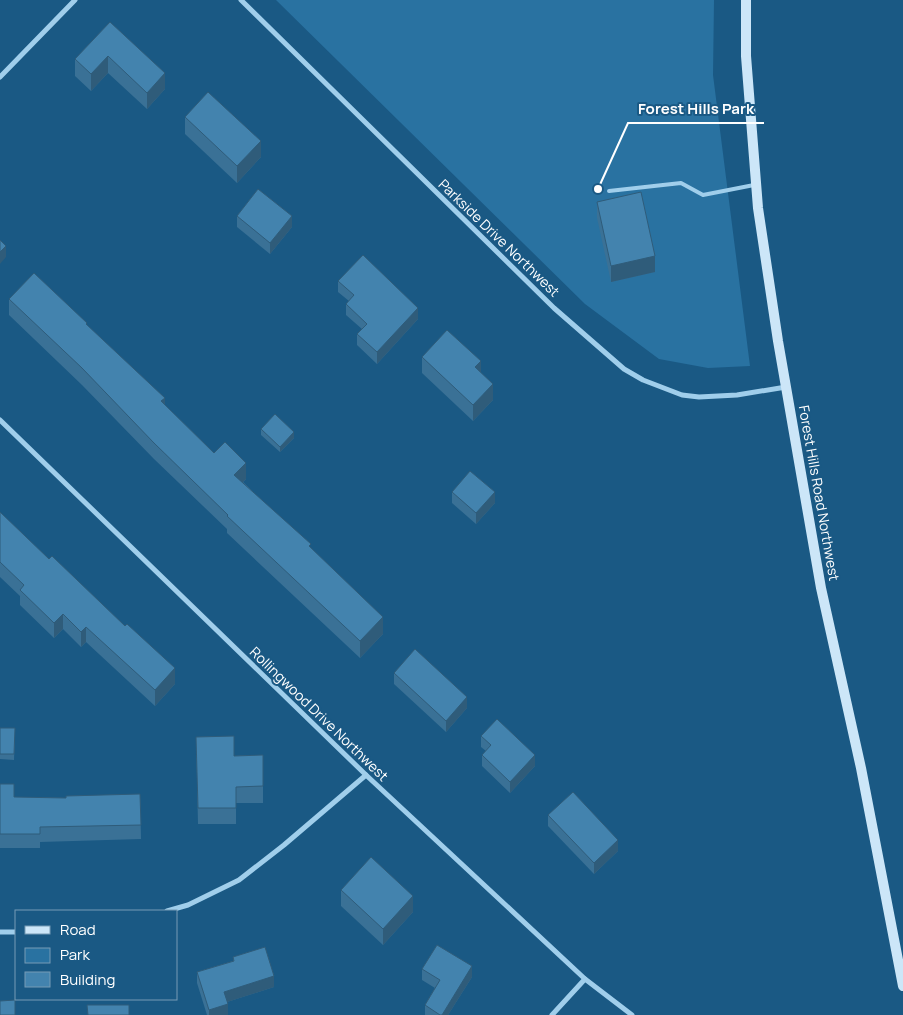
<svg xmlns="http://www.w3.org/2000/svg" width="903" height="1015" font-family="Manrope,sans-serif">
	<rect width="100%" height="100%" fill="#1a5984"/>
	<path fill="#2972a1" d="M 276,0 L 714,0 L 713,75 L 750,366 L 708,368 L 659,359 L 585,304 Z"/>
	<g fill="none" stroke-linecap="round" stroke-linejoin="round">
		<path stroke="#a0ceeb" stroke-width="4" d="M 609,191 L 681,183 L 703,195 L 754,185"/>
		<g stroke="#a0ceeb" stroke-width="5">
			<path d="M 241,0 L 554,308 L 624,369 L 643,380 L 682,395 L 699,397 L 737,395 L 786,387"/>
			<path d="M 0,77 L 75,0"/>
			<path d="M 0,420 L 366,775 L 585,979 L 632,1015"/>
			<path d="M 167,911 L 188,905 L 239,880 L 284,845 L 366,775"/>
			<path d="M 0,932 L 16,932"/>
			<path d="M 552,1015 L 585,979"/>
		</g>
		<path stroke="#cce6f8" stroke-width="10" d="M 746,0 L 746,56 L 758,208 L 778,341 L 821,588 L 861,768 L 903,986"/>
	</g>
	<g fill="#3a7196">
		<path d="M 110,22 L 165,89 L 147,109 L 108,73 L 91,91 L 75,76 L 75,59 Z"/>
		<path d="M 185,117 L 261,157 L 237,183 L 185,134 Z"/>
		<path d="M 597,202 L 655,272 L 611,282 L 597,218 Z"/>
		<path d="M 237,216 L 292,227 L 270,254 L 237,227 Z"/>
		<path d="M 338,281 L 418,319 L 377,364 L 357,345 L 357,334 L 362,329 L 346,315 L 346,304 L 349,301 L 338,292 Z"/>
		<path d="M 9,299 L 87,325 L 165,405 L 214,453 L 246,479 L 243,482 L 311,548 L 383,634 L 360,658 L 227,533 L 227,529 L 154,459 L 82,385 L 9,315 Z"/>
		<path d="M 422,357 L 493,400 L 473,421 L 422,373 Z"/>
		<path d="M 261,429 L 294,438 L 280,452 L 261,435 Z"/>
		<path d="M 452,492 L 495,503 L 476,524 L 452,503 Z"/>
		<path d="M 0,512 L 175,684 L 155,706 L 86,642 L 81,647 L 63,629 L 54,638 L 20,605 L 20,596 L 0,577 Z"/>
		<path d="M 394,673 L 467,708 L 446,732 L 394,684 Z"/>
		<path d="M 0,728 L 15,728 L 14,760 L 0,759 Z"/>
		<path d="M 481,736 L 535,766 L 510,793 L 482,766 L 482,755 L 486,751 L 481,747 Z"/>
		<path d="M 196,737 L 234,756 L 263,755 L 263,803 L 236,803 L 236,824 L 198,824 Z"/>
		<path d="M 0,784 L 14,797 L 66,798 L 140,794 L 141,839 L 40,842 L 40,848 L 0,848 Z"/>
		<path d="M 548,815 L 618,851 L 594,874 L 548,826 Z"/>
		<path d="M 341,890 L 413,912 L 383,945 L 341,906 Z"/>
		<path d="M 233,957 L 274,987 L 227,1002 L 228,1015 L 207,1015 L 197,983 L 197,972 L 233,961 Z"/>
		<path d="M 422,969 L 472,977 L 448,1015 L 425,1015 L 425,1005 L 435,988 L 422,980 Z"/>
	</g>
	<g fill="#2f5c7a">
		<path d="M 108,56 L 108,73 L 91,91 L 91,74 Z"/>
		<path d="M 165,73 L 165,89 L 147,109 L 147,93 Z"/>
		<path d="M 261,141 L 261,157 L 237,183 L 237,166 Z"/>
		<path d="M 292,216 L 292,227 L 270,254 L 270,243 Z"/>
		<path d="M 6,246 L 6,257 L 0,264 L 0,252 Z"/>
		<path d="M 655,256 L 655,272 L 611,282 L 611,266 Z"/>
		<path d="M 418,308 L 418,319 L 377,364 L 377,352 Z"/>
		<path d="M 481,361 L 481,377 L 475,367 Z"/>
		<path d="M 493,384 L 493,400 L 473,421 L 473,405 Z"/>
		<path d="M 165,398 L 165,414 L 161,401 Z"/>
		<path d="M 294,432 L 294,438 L 280,452 L 280,447 Z"/>
		<path d="M 246,463 L 246,479 L 234,491 L 234,475 Z"/>
		<path d="M 495,492 L 495,503 L 476,524 L 476,513 Z"/>
		<path d="M 63,614 L 63,629 L 54,638 L 54,623 Z"/>
		<path d="M 383,617 L 383,634 L 360,658 L 360,641 Z"/>
		<path d="M 86,627 L 86,642 L 81,647 L 81,632 Z"/>
		<path d="M 175,668 L 175,684 L 155,706 L 155,690 Z"/>
		<path d="M 467,697 L 467,708 L 446,732 L 446,721 Z"/>
		<path d="M 535,755 L 535,766 L 510,793 L 510,782 Z"/>
		<path d="M 618,840 L 618,851 L 594,874 L 594,863 Z"/>
		<path d="M 413,896 L 413,912 L 383,945 L 383,929 Z"/>
		<path d="M 472,966 L 472,977 L 448,1015 L 442,1015 Z"/>
		<path d="M 274,976 L 274,987 L 224,1003 L 224,992 Z"/>
		<path d="M 228,1004 L 228,1015 L 209,1015 L 209,1010 Z"/>
	</g>
	<g fill="#4383ae" stroke="#2f5c7a">
		<path d="M 110,22 L 165,73 L 147,93 L 108,56 L 91,74 L 75,59 Z"/>
		<path d="M 208,92 L 261,141 L 237,166 L 185,117 Z"/>
		<path d="M 258,189 L 292,216 L 270,243 L 237,216 Z"/>
		<path d="M 641,192 L 655,256 L 611,266 L 597,202 Z"/>
		<path d="M 0,240 L 6,246 L 0,252 Z"/>
		<path d="M 363,255 L 418,308 L 377,352 L 357,334 L 367,324 L 346,304 L 354,295 L 338,281 Z"/>
		<path d="M 34,273 L 87,323 L 86,324 L 165,398 L 161,401 L 214,453 L 225,442 L 246,463 L 234,475 L 311,544 L 309,546 L 383,617 L 360,641 L 227,516 L 228,515 L 154,443 L 82,368 L 9,299 Z"/>
		<path d="M 447,330 L 481,361 L 475,367 L 493,384 L 473,405 L 422,357 Z"/>
		<path d="M 275,414 L 294,432 L 280,447 L 261,429 Z"/>
		<path d="M 470,471 L 495,492 L 476,513 L 452,492 Z"/>
		<path d="M 0,512 L 49,559 L 52,556 L 125,626 L 127,624 L 175,668 L 155,690 L 86,627 L 81,632 L 63,614 L 54,623 L 20,590 L 24,585 L 0,562 Z"/>
		<path d="M 415,649 L 467,697 L 446,721 L 394,673 Z"/>
		<path d="M 497,719 L 535,755 L 510,782 L 482,755 L 491,745 L 481,736 Z"/>
		<path d="M 0,728 L 15,728 L 14,754 L 0,754 Z"/>
		<path d="M 234,736 L 234,756 L 263,755 L 263,786 L 236,787 L 236,808 L 198,808 L 196,737 Z"/>
		<path d="M 0,784 L 14,784 L 14,797 L 66,798 L 66,796 L 140,794 L 141,825 L 40,827 L 40,834 L 0,834 Z"/>
		<path d="M 573,792 L 618,840 L 594,863 L 548,815 Z"/>
		<path d="M 371,857 L 413,896 L 383,929 L 341,890 Z"/>
		<path d="M 437,945 L 472,966 L 442,1015 L 440,1015 L 425,1005 L 440,980 L 422,969 Z"/>
		<path d="M 265,947 L 274,976 L 224,992 L 228,1004 L 209,1010 L 197,972 L 234,961 L 233,957 Z"/>
		<path d="M 15,1000 L 15,1015 L 0,1015 L 0,1001 Z"/>
		<path d="M 87,1005 L 129,1005 L 129,1015 L 88,1015 Z"/>
	</g>
	<g text-anchor="middle" stroke-width="4" stroke-linejoin="round" paint-order="stroke">
		<g font-size="14" fill="#fff" stroke="#1a5984">
			<text transform="translate(499 238) rotate(44)" y="5">Parkside Drive Northwest</text>
			<text transform="translate(819 493) rotate(80)" y="5">Forest Hills Road Northwest</text>
			<text transform="translate(319 714) rotate(44)" y="5">Rollingwood Drive Northwest</text>
		</g>
	</g>
	<path fill="none" stroke="#fff" stroke-width="2" d="M598 189L628 123H764"/>
	<circle fill="#fff" stroke="#1a5984" stroke-width="2" cx="598" cy="189" r="5"/>
	<g font-size="15" text-anchor="middle" font-weight="bold" fill="#fff" stroke="#1a5984" stroke-width="4" stroke-linejoin="round" paint-order="stroke">
		<text x="696" y="114">Forest Hills Park</text>
	</g>
	<rect x="15" y="910" width="162" height="90" fill="#1a5984" stroke="#769bb5"/>
	<rect x="25" y="926" width="25" height="8" fill="#cce6f8" stroke="#769bb5"/>
	<text x="60" y="935" font-size="15" fill="#ffffff">Road</text>
	<rect x="25" y="948" width="25" height="15" fill="#2972a1" stroke="#769bb5"/>
	<text x="60" y="960" font-size="15" fill="#ffffff">Park</text>
	<rect x="25" y="972" width="25" height="15" fill="#4383ae" stroke="#769bb5"/>
	<text x="60" y="985" font-size="15" fill="#ffffff">Building</text>
</svg>
